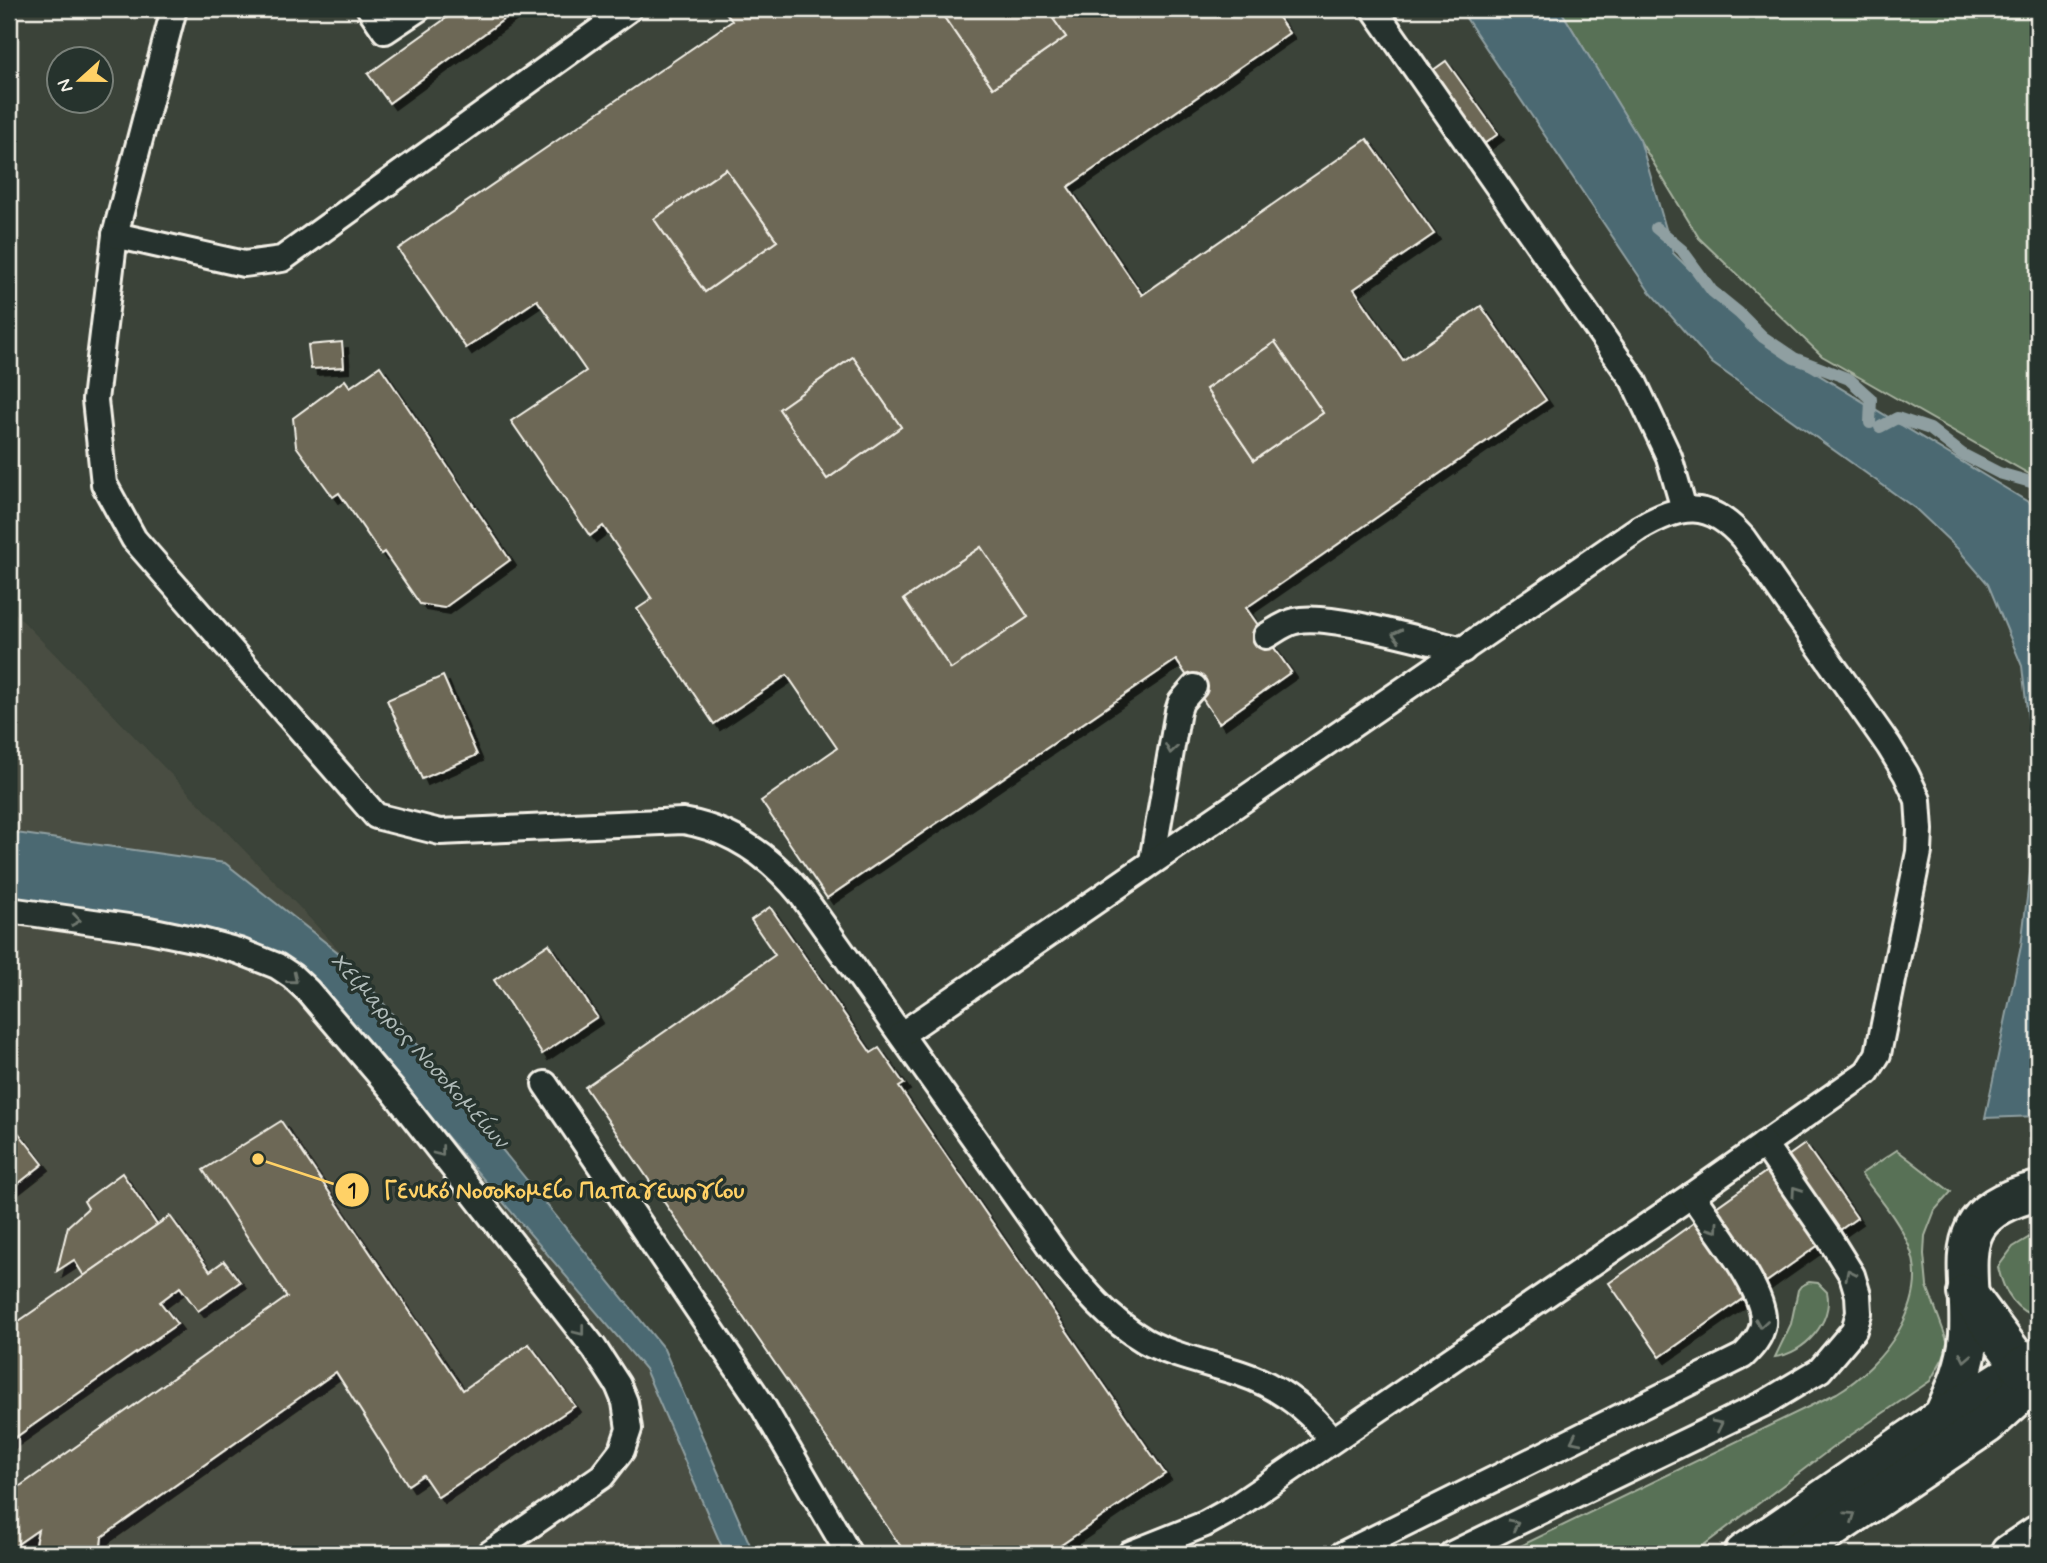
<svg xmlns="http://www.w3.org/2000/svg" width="2047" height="1563" font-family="Mynerve,sans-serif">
	<defs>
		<filter id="shadow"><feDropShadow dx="6" dy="6" stdDeviation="0" flood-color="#0009"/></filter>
	</defs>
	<rect width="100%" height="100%" fill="#3b4339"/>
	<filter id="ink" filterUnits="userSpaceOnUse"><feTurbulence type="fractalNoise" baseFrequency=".0143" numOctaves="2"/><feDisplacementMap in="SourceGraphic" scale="14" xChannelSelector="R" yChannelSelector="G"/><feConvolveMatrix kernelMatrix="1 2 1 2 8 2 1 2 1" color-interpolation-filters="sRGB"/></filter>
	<g filter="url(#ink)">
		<path fill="#4a4e42" d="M 9,607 L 299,907 L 349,961 L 666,1356 L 752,1554 L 9,1554 Z"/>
		<g fill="#597156" stroke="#a6b19f" stroke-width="2">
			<path d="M 1560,9 L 2038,9 L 2038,479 L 1822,356 L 1699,238 Z"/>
			<path d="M 1897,1150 L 1951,1192 L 1935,1210 L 1925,1236 L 1924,1254 L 1927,1286 L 1948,1343 L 1943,1358 L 1930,1381 L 1832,1448 L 1692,1554 L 1504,1554 L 1837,1393 C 1883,1366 1932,1302 1909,1246 C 1898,1219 1878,1197 1861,1174 Z"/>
			<path d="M 2038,1232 L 2038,1317 C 2014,1311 2003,1290 1998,1267 L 2013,1247 Z"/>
			<path d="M 1809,1282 L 1818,1283 L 1827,1292 C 1834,1321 1804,1354 1775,1357 L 1791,1324 L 1798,1290 L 1801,1286 Z"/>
		</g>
		<g fill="#4b6972" stroke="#8f9fa1" stroke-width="2">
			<path d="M 1460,9 L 1560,9 L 1640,140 L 1673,253 L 1758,338 L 2038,508 L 2038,1116 L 1985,1118 L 2021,946 L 2038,808 L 2022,666 L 1988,584 L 1958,549 L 1916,509 L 1712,363 L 1649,291 Z"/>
			<path d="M 9,832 L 225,863 L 349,961 L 664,1349 L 754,1554 L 725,1554 L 645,1369 L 309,974 L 251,946 L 9,911 Z"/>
		</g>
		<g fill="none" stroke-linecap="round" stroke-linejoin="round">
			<g stroke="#8f9fa1" stroke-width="12">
				<path d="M 1656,228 L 1682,250 L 1712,291 L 1739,313 L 1763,337 L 1794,358 L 1849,379 L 1871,399 L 1870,423"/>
				<path d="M 1880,427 L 1897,418 L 1930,429 L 1962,454 L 1999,473 L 2038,484"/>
			</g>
		</g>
		<g fill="#6d6856" stroke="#f4f1e8" stroke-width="2" fill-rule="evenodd" filter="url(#shadow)">
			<path d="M 459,9 L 518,9 L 389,103 L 368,74 Z"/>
			<path d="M 723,9 L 956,9 L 944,17 L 993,88 L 1066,37 L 1046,9 L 1272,9 L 1289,33 L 1068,187 L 1142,295 L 1367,139 L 1434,234 L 1354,289 L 1403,360 L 1481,306 L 1546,400 L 1246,608 L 1291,672 L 1219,723 L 1176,660 L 827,898 L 761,801 L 837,748 L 787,675 L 714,724 L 637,609 L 652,599 L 603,526 L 590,536 L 511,421 L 586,371 L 537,300 L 466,348 L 398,249 L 732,21 ZM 726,169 L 777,241 L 705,292 L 654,219 ZM 1275,342 L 1323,413 L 1254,460 L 1206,389 ZM 853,357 L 901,427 L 827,479 L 779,409 ZM 981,547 L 1028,617 L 951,669 L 904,599 Z"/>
			<path d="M 956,9 L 1046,9 L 1066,37 L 993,88 L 944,17 Z"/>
			<path d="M 1446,61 L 1498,134 L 1481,146 L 1429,73 Z"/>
			<path d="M 726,169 L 777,241 L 705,292 L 654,219 Z"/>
			<path d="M 342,342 L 344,367 L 311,369 L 308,345 Z"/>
			<path d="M 1275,342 L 1323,413 L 1254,460 L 1206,389 Z"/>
			<path d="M 853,357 L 901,427 L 827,479 L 779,409 Z"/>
			<path d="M 380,366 L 510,560 L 444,608 L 420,604 L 384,552 L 381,554 L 339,493 L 333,497 L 296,446 L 293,418 L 345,380 L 350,387 Z"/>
			<path d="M 981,547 L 1028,617 L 951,669 L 904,599 Z"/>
			<path d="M 443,676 L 477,755 L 422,779 L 387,700 Z"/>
			<path d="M 770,907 L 871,1053 L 879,1048 L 904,1084 L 899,1087 L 1165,1474 L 1048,1554 L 906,1554 L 585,1087 L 775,955 L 751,920 Z"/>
			<path d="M 549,944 L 597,1017 L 542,1054 L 494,980 Z"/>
			<path d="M 281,1121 L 463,1390 L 529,1344 L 575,1406 L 438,1497 L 423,1475 L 408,1485 L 336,1372 L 102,1537 L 100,1554 L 33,1554 L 38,1530 L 9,1550 L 9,1494 L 287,1297 L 203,1170 Z"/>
			<path d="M 17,1131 L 43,1164 L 9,1191 L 9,1138 Z"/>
			<path d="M 1805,1144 L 1857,1218 L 1660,1357 L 1609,1283 Z"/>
			<path d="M 122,1173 L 157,1225 L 84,1276 L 74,1260 L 57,1271 L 68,1226 L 88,1208 L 84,1201 Z"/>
			<path d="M 170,1216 L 210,1271 L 224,1261 L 240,1282 L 198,1311 L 180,1287 L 160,1302 L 177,1324 L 9,1442 L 9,1328 Z"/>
		</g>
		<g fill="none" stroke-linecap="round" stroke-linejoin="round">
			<defs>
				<g id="service">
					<path d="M 174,9 L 115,235 L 95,400 L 104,484 L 134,539 L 376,816 L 440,832 L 683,821 C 731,829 770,856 801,894 L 1057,1255 C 1083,1290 1108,1319 1145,1341 C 1175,1357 1210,1363 1242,1374 C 1278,1386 1308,1409 1332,1440"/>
					<path d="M 370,9 L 385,31 L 418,9"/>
					<path d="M 1374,9 L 1633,380 L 1669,457 L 1684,509"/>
					<path d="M 115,235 L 244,264 L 282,259 L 629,9"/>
					<path d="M 1266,636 C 1275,631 1285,623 1295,621 C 1326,612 1428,642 1463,650"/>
					<path d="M 1152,861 L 1178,711 L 1181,702 L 1194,687"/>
					<path d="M 9,910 L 149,930 L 202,941 L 239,951 L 277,966 L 292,976 L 308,991 L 394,1092 L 594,1348 L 618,1385 L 625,1402 L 629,1429 L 622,1450 L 602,1476 L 489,1554"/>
					<path d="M 902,1034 L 1638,529 C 1680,504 1709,499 1743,538 L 1889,746 L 1906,774 L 1918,800 L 1920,830 L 1919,852 L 1878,1054 L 1867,1072 L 1692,1195 L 1234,1508 L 1205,1524 L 1130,1554"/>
					<path d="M 545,1084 L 761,1403 L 849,1554"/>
					<path d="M 1343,1554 L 1743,1356 C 1752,1347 1761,1337 1763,1324 C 1767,1290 1711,1225 1692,1195"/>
					<path d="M 1452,1554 L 1765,1403 L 1820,1370 L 1854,1330 L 1859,1313 L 1858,1295 L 1852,1275 L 1829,1238 L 1764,1144"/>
				</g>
				<g id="tertiary">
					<path d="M 1943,1417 C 1955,1391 1967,1365 1969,1335 C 1973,1263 1943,1214 2038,1191"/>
					<path d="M 1744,1554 L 1943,1417 L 2021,1368"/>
					<path d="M 1794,1554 L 1987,1424 L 2018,1396 L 2025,1381 L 2016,1359 L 1967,1293"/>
				</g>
				<g id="trunk">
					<path d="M 2021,1368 L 2038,1358"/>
					<path d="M 2010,1554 L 2038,1535"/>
				</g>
			</defs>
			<use href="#service" stroke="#f4f1e8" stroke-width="30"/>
			<use href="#tertiary" stroke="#f4f1e8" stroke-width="44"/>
			<use href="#trunk" stroke="#f4f1e8" stroke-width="44"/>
			<use href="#service" stroke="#26332d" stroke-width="24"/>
			<use href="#tertiary" stroke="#26332d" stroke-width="38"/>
			<use href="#trunk" stroke="#26332d" stroke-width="38"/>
		</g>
		<defs><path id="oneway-chevron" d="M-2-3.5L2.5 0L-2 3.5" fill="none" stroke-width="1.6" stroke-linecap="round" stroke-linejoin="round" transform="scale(1.75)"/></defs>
		<g stroke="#6e766e">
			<use href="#oneway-chevron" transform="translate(1397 635) rotate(-167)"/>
			<use href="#oneway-chevron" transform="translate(1171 749) rotate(99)"/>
			<use href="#oneway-chevron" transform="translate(76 920) rotate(8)"/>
			<use href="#oneway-chevron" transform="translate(293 979) rotate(39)"/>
			<use href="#oneway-chevron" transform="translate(440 1152) rotate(52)"/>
			<use href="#oneway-chevron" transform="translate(1796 1191) rotate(-125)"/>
			<use href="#oneway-chevron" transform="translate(1714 1228) rotate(55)"/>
			<use href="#oneway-chevron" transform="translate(1850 1274) rotate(-116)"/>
			<use href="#oneway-chevron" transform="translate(1761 1323) rotate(98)"/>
			<use href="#oneway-chevron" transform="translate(580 1331) rotate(52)"/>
			<use href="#oneway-chevron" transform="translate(1965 1357) rotate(101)"/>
			<use href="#oneway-chevron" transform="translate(1718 1425) rotate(-26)"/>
			<use href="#oneway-chevron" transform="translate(1575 1440) rotate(154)"/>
			<use href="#oneway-chevron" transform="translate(1851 1516) rotate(-34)"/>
			<use href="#oneway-chevron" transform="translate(1514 1524) rotate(-26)"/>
		</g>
	</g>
	<g text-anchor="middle" stroke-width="7" stroke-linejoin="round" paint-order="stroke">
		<g font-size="24" font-style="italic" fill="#b0bbb9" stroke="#26332d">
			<text transform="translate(420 1050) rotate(48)" y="8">Χείμαρρος Νοσοκομείων</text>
		</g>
	</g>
	<path fill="none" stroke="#ffd166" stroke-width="2.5" d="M258 1159L352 1190"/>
	<g fill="#ffd166" stroke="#26332d" stroke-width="2.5">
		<circle cx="258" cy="1159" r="7"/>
		<circle cx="352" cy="1190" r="18"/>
	</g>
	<g font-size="21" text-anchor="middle" font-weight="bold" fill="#111">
		<text x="352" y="1197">1</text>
	</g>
	<g font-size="24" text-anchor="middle" font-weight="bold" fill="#ffd166" stroke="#26332d" stroke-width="7" stroke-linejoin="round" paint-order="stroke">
		<text x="564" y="1198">Γενικό Νοσοκομείο Παπαγεωργίου</text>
	</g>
	<rect width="2047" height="1563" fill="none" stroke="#26332d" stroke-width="35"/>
	<rect x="18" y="18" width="2012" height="1528" fill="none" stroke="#f4f1e8" stroke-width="2.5" filter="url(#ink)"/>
	<g transform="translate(80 80) rotate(249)"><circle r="33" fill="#26332d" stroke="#787f78" stroke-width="2"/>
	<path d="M0-5L12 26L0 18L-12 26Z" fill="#ffd166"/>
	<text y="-10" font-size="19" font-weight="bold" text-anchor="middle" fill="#f4f1e8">N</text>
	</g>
</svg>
